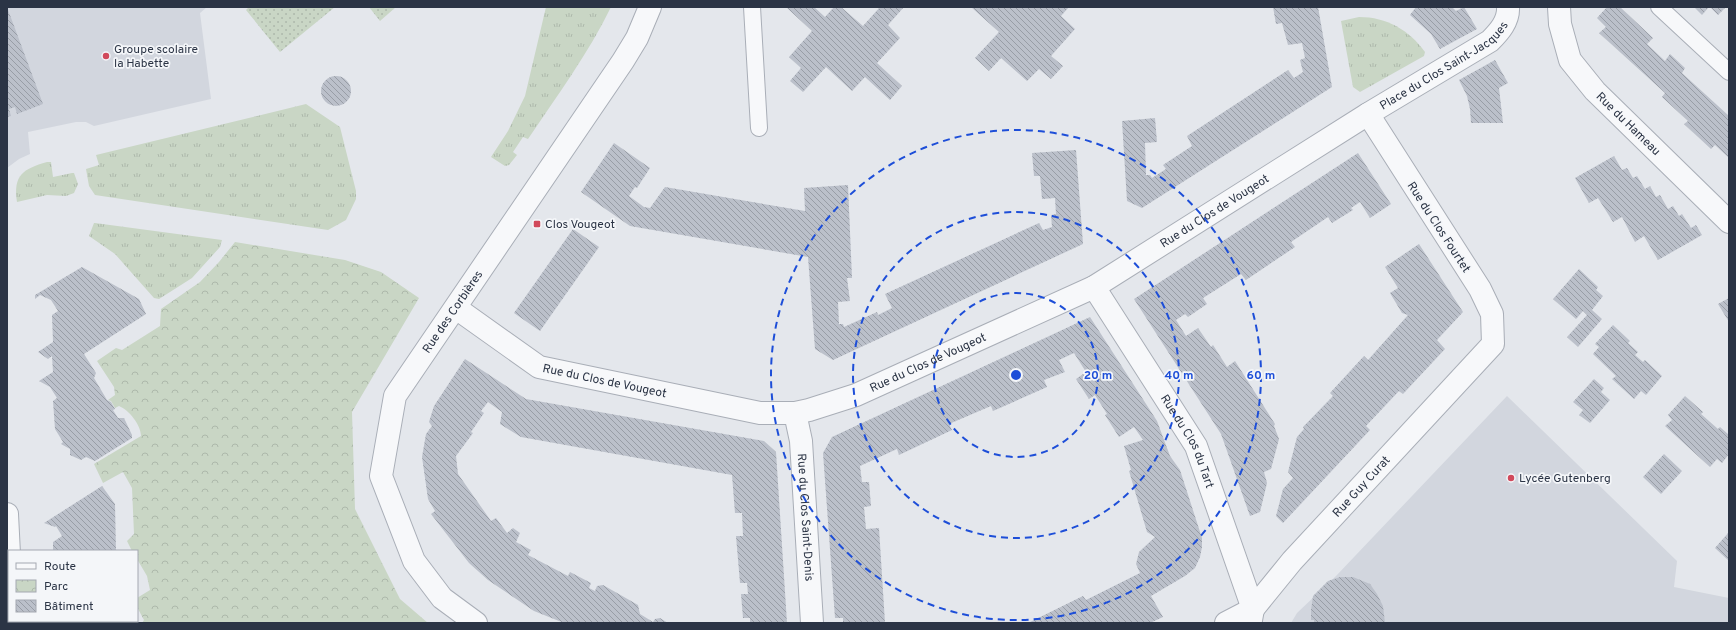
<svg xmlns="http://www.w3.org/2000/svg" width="1736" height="630" font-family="Overpass,sans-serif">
	<defs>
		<pattern id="grass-tufts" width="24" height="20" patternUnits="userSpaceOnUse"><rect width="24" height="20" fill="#c9d6c5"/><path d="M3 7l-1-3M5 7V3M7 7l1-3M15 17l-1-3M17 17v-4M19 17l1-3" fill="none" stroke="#adb8ab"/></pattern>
		<pattern id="park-crowns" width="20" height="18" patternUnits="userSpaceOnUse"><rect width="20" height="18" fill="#c9d6c5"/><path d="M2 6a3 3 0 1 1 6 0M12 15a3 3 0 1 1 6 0" fill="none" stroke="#adb8ab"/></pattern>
		<pattern id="garden-dots" width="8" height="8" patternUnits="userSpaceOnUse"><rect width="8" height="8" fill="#c9d6c5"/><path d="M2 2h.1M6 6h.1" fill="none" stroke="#adb8ab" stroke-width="1.8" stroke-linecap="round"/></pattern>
		<pattern id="building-back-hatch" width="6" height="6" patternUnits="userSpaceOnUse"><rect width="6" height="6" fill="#bbc0ca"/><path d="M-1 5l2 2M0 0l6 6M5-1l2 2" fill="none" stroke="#989da6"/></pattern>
	</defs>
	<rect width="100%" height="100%" fill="#e4e7ec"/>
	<g fill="#d2d6de">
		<path d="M 7,7 L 207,7 L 200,13 L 211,99 L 94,126 L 86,122 L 76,122 L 28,132 L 30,154 L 19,159 L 7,168 Z"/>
		<path d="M 1507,396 L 1677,561 L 1674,587 L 1729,598 L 1729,623 L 1291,623 L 1297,613 L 1336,576 Z"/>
	</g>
	<g fill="url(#grass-tufts)">
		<path d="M 546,7 L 611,7 C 588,54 557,96 528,139 L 523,137 L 513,152 L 517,155 L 509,165 L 505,166 L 491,157 L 508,131 L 525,96 Z"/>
		<path d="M 1359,17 C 1387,17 1409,30 1425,52 L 1424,56 L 1360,92 L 1353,87 L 1341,21 Z"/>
		<path d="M 306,104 L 340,127 L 356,191 L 356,199 L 346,220 L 328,230 L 95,195 L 89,186 L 86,169 L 99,165 L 96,155 Z"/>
		<path d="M 47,162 L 51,162 L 53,177 L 72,173 L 74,173 L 78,184 L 74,193 L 66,196 L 47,195 L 17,202 C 13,175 23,169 47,162 Z"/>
		<path d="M 94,223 L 95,223 L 222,240 L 220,247 L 192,278 L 159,299 L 154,298 L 115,254 L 89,236 Z"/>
	</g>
	<path fill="url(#park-crowns)" d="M 235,242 L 345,260 L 381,272 L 419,298 L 352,412 L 355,509 L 400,599 L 428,623 L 142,623 L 144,620 L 137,607 L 137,598 L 150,590 L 147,576 L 137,559 L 137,551 L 132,551 L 127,541 L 134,534 L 132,488 L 123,472 L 103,483 L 94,464 L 141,436 C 141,425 129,410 119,406 L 115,408 L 111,401 L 108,400 L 115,395 L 114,387 L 97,361 L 116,348 L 122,350 L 160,326 L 161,309 L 200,282 L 219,262 Z"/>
	<g fill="url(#garden-dots)">
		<path d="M 249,7 L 335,7 L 280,52 L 246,10 Z"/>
		<path d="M 369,7 L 396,7 L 380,21 Z"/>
	</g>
	<g fill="url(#building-back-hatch)">
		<path d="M 7,7 L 43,104 L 17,114 L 15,107 L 9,109 L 11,116 L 7,117 Z"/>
		<path d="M 786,7 L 814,7 L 825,17 L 834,7 L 841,7 L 863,26 L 880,7 L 904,7 L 888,25 L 900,38 L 877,63 L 902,86 L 890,100 L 865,77 L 852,91 L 826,67 L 803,92 L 790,81 L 801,68 L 789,57 L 812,31 Z"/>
		<path d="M 971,7 L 1069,7 L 1061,16 L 1075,29 L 1051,56 L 1063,66 L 1051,79 L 1039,69 L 1027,81 L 1001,58 L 989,71 L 975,58 L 999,32 Z"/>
		<path d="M 1273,7 L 1318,7 L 1332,87 L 1142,208 L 1127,201 L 1122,121 L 1155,118 L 1157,142 L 1145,143 L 1146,175 L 1150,175 L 1152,178 L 1166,169 L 1163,165 L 1192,146 L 1187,136 L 1288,70 L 1294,78 L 1303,72 L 1300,60 L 1305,58 L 1302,43 L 1288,45 L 1282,23 L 1276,24 Z"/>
		<path d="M 1416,7 L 1452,7 L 1456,11 L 1464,7 L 1477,29 L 1440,49 L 1431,34 L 1410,15 Z"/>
		<path d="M 1607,7 L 1620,7 L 1653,38 L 1647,44 L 1665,61 L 1670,54 L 1685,68 L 1682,73 L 1729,116 L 1729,158 L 1715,145 L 1711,149 L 1684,124 L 1688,121 L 1662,97 L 1665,93 L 1599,33 L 1606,27 L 1597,18 Z"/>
		<path d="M 1694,7 L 1709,7 L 1702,15 Z"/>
		<path d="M 1710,7 L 1726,7 L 1718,15 Z"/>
		<path d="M 1495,60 L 1508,83 L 1499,88 L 1503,123 L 1471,123 L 1470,109 L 1467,96 L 1459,80 Z"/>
		<circle cx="336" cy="91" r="15"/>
		<path d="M 614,143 L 650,168 L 637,188 L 635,187 L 629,196 L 644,207 L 650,208 L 665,187 L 805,211 L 804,188 L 848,185 L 852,278 L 847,278 L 850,301 L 838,302 L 839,324 L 843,324 L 844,327 L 877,312 L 878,315 L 892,308 L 885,294 L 1039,223 L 1043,230 L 1052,227 L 1051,215 L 1056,214 L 1055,198 L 1042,199 L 1040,176 L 1034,176 L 1032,153 L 1076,150 L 1083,244 L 833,360 L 815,349 L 808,257 L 630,226 L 581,192 Z"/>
		<path d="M 1358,153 L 1391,204 L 1370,218 L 1360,202 L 1351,208 L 1353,210 L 1332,223 L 1328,217 L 1291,242 L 1295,247 L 1246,280 L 1241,274 L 1203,298 L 1207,304 L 1188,317 L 1185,314 L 1176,320 L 1186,336 L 1198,328 L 1211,347 L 1213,345 L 1227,367 L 1235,361 L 1275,424 L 1274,426 L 1279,439 L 1271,469 L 1264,472 L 1267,483 L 1260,512 L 1250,516 L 1221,434 L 1134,299 Z"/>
		<path d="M 1614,156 L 1622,170 L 1627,168 L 1633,178 L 1637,176 L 1645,189 L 1650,186 L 1656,197 L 1660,195 L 1668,209 L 1673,206 L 1679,216 L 1682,214 L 1691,228 L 1696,225 L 1702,235 L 1658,260 L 1644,236 L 1635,242 L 1622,217 L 1613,222 L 1598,198 L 1589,203 L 1575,178 Z"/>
		<path d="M 573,229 L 599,247 L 540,331 L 514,313 Z"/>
		<path d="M 1419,244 L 1463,312 L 1437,340 L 1445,349 L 1403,394 L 1399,391 L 1366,426 L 1370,430 L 1283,523 L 1276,516 L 1283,489 L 1293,478 L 1288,472 L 1297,437 L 1304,429 L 1303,427 L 1333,396 L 1330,393 L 1364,356 L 1368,360 L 1408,315 L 1402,313 L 1390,293 L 1398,288 L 1385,267 Z"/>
		<path d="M 82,267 L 139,299 L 146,314 L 84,354 L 96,373 L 94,378 L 107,400 L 111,402 L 115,409 L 113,410 L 118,418 L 124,418 L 132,435 L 132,438 L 95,461 L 86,457 L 81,460 L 70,455 L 70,449 L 61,444 L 63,442 L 55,429 L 53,401 L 57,398 L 50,387 L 39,381 L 53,372 L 52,356 L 48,359 L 38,352 L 53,342 L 52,315 L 58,311 L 51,300 L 40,295 L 35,299 L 35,295 Z"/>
		<path d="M 1579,269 L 1598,287 L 1596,290 L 1603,296 L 1592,310 L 1602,319 L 1578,347 L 1567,337 L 1587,315 L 1583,311 L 1576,319 L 1553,299 Z"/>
		<path d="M 1729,298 L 1729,322 L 1718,304 Z"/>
		<path d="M 1090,317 L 1157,421 L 1170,456 L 1180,470 L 1202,538 L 1202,547 L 1200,557 L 1195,568 L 1185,576 L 1151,596 L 1163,617 L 1150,623 L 1028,623 L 1083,596 L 1086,600 L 1140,573 L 1136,564 L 1139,552 L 1155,537 L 1147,532 L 1129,471 L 1131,470 L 1124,446 L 1143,440 L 1134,427 L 1119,437 L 1105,415 L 1107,414 L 1095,395 L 1089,399 L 1076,379 L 1086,372 L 1074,353 L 1059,360 L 1065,372 L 1044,380 L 1047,387 L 993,411 L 991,406 L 949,424 L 952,430 L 899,455 L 897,449 L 860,466 L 862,482 L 869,482 L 871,506 L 864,507 L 866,529 L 879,528 L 885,623 L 843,623 L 843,618 L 835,618 L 823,453 L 832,437 Z"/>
		<path d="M 1613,325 L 1630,341 L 1628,343 L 1638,352 L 1635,355 L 1643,362 L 1645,360 L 1662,376 L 1646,395 L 1641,391 L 1634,399 L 1612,379 L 1616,376 L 1593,354 L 1599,347 L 1595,344 Z"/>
		<path d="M 465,359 L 526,399 L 764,441 L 776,452 L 787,623 L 750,623 L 750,618 L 743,618 L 741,594 L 748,594 L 747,583 L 740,583 L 736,536 L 743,536 L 742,513 L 735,513 L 732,475 L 521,437 L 500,424 L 502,412 L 488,402 L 481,411 L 484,413 L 471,432 L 473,433 L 456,456 L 458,474 L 491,521 L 496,518 L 507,533 L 513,528 L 520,533 L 516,542 L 531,550 L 528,555 L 568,576 L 570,572 L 591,583 L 589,588 L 595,591 L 597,586 L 603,585 L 638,605 L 640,614 L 653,622 L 655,619 L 660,618 L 668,623 L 564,623 L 534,611 L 488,580 L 469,563 L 431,514 L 435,511 L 428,499 L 422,457 L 426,434 L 432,426 L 429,422 L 434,406 Z"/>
		<path d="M 1594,379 L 1604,388 L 1601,392 L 1610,400 L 1590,423 L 1579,415 L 1583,410 L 1573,402 Z"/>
		<path d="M 1685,396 L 1703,412 L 1701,414 L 1718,429 L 1720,427 L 1729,435 L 1729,454 L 1722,463 L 1717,459 L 1710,467 L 1665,426 L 1672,420 L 1668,415 Z"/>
		<path d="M 1664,454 L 1682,471 L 1661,494 L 1643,477 Z"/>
		<path d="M 102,486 L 115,504 L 116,551 L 53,551 L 53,542 L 62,536 L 56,526 L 55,527 L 44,523 Z"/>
		<path d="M 1729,532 L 1729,561 L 1715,548 Z"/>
		<path d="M 1340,577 L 1353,577 L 1370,584 L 1377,594 L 1383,606 L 1385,623 L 1314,623 L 1314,620 L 1311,620 L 1311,610 L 1313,596 L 1328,581 Z"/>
	</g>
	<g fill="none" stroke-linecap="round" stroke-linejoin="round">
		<defs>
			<g id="service">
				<path d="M 752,7 L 759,128"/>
				<path d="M 1659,7 L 1729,72"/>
			</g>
			<g id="minor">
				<path id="s1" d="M 1559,7 L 1560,24 L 1570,60 L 1595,91 L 1729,222"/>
				<path id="s2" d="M 1094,287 L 1196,446 L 1253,609 L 1251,620"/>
				<path id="s3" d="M 456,308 L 539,367 L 760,413 L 795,413 L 809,410 L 856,395 L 1094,287 L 1368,114 L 1490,41 C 1499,32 1509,21 1508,7"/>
				<path id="s4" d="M 795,413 L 801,441 L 812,623"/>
				<path d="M 7,514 L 9,554"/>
				<path d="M 12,621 L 12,623"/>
				<path id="s5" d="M 476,623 L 442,598 L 414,561 L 381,476 L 395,396 L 623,61 L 637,38 L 650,7"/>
				<path id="s6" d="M 1226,623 L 1253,609 L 1292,561 L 1493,344 L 1492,314 L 1480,289 L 1368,114"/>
			</g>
		</defs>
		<use href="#service" stroke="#a9aeb7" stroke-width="18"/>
		<use href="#minor" stroke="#a9aeb7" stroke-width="24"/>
		<use href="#service" stroke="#f7f8fa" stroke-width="16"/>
		<use href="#minor" stroke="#f7f8fa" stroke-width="22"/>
	</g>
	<g fill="none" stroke="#1d4ed8" stroke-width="2" stroke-dasharray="7 5">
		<circle cx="1016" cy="375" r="82"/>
		<circle cx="1016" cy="375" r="163"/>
		<circle cx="1016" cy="375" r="245"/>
	</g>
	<g fill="#d1495b" stroke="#f4f6f9" stroke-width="1.5">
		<circle cx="106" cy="56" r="4"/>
		<rect x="533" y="220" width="8" height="8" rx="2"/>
		<circle cx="1511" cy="478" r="4"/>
	</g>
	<g text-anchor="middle" stroke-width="3.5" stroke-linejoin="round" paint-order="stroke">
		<g font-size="12" fill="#2b3445" stroke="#f4f6f9" text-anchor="start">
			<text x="114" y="53">Groupe scolaire<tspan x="114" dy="14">la Habette</tspan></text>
			<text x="545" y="228">Clos Vougeot</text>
			<text x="1519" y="482">Lycée Gutenberg</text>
		</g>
		<g font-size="12" fill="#2b3445" stroke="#f4f6f9">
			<text dy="4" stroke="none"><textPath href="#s3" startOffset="1102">Place du Clos Saint-Jacques</textPath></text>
			<text dy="4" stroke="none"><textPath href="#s1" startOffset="141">Rue du Hameau</textPath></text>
			<text dy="4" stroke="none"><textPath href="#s3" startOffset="830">Rue du Clos de Vougeot</textPath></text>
			<text transform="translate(1439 227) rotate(57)" y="4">Rue du Clos Fourtet</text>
			<text dy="4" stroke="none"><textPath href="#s5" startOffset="363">Rue des Corbières</textPath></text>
			<text dy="4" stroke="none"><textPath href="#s3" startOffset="505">Rue du Clos de Vougeot</textPath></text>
			<text dy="4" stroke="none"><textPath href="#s3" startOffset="169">Rue du Clos de Vougeot</textPath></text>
			<text dy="4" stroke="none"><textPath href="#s2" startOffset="181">Rue du Clos du Tart</textPath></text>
			<text dy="4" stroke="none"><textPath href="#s6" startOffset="194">Rue Guy Curat</textPath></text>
			<text dy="4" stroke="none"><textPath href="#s4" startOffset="105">Rue du Clos Saint-Denis</textPath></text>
		</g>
	</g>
	<circle cx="1016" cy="375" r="6" fill="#1d4ed8" stroke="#f4f6f9" stroke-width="2"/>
	<g font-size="12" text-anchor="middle" font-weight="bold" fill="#1d4ed8" stroke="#f4f6f9" stroke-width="3.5" stroke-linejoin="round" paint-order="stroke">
		<text x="1098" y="379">20 m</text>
		<text x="1179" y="379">40 m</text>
		<text x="1261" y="379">60 m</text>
	</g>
	<rect width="1736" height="630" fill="none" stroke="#2b3445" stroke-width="16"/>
	<rect x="8" y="550" width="130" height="72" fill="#f4f6f9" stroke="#a4a8b1"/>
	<rect x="16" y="563" width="20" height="6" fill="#f7f8fa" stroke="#a4a8b1"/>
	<text x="44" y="570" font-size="12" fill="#2b3445">Route</text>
	<rect x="16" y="580" width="20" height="12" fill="url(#park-crowns)" stroke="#a4a8b1"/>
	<text x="44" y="590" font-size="12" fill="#2b3445">Parc</text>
	<rect x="16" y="600" width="20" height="12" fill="url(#building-back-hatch)" stroke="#a4a8b1"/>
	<text x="44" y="610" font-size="12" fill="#2b3445">Bâtiment</text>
</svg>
